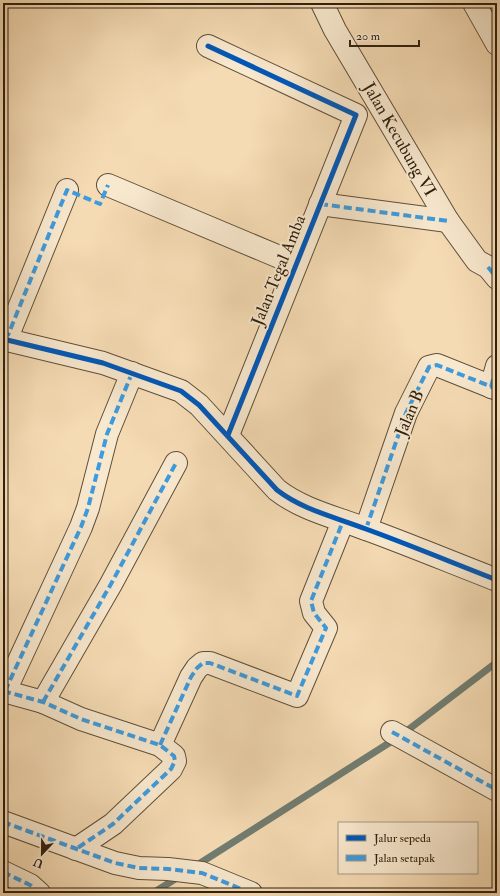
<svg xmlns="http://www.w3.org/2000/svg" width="500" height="896" font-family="'IM FELL Double Pica',serif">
	<rect width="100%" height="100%" fill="#f5dbb4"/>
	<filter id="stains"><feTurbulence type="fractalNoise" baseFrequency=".005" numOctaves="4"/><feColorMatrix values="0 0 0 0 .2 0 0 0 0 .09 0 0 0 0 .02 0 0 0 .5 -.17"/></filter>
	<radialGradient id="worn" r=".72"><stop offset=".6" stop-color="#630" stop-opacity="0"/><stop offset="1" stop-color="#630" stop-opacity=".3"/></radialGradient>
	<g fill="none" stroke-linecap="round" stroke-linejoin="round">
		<g stroke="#717d71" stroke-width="7">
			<path d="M 194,867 L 400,736 L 497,662"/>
			<path d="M 153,893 L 180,876"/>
		</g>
		<defs>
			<g id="minor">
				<path d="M 322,3 L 335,30 L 448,221 L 477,261 L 488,267 L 497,278"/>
				<path d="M 474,3 L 497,44"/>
				<path d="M 208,46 L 356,115 L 228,435"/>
				<path d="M 108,185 L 296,264"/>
				<path d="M 320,204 L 448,221"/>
				<path d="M 3,339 L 103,363 L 181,391 L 199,405 L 277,490 C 303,510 335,517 366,529 C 410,545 453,563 497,580"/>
				<path d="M 6,340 L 67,190"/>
				<path d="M 491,387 L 497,366"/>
				<path d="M 366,529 L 406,413 L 429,367 L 437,365 L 497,389"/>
				<path d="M 3,691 L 43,702 L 81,719 L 160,745 L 174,756 L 175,761 L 171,769 L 113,824 L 76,849"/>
				<path d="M 5,691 L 81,527 L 88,508 L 107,434 L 132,373"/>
				<path d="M 43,702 L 111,584 L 176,463"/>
				<path d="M 392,732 L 497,790"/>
				<path d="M 160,745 L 191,677 L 197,668 L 203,663 L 210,663 L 297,696 L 326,628 L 314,613 L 311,601 L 343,521"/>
				<path d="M 3,822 L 115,863 L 139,868 L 168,869 L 202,873 L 251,893"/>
				<path d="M 3,872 L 30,885 L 39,893"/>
			</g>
		</defs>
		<use href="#minor" stroke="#604f38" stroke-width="24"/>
		<use href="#minor" stroke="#f8e8ce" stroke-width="22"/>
		<g stroke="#3d9bde" stroke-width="4" stroke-dasharray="8 4" stroke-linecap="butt">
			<path d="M 320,204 L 448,221"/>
			<path d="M 488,267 L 497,278"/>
			<path d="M 6,340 L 67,190 L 100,204 L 108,185"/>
			<path d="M 491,387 L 497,366"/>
			<path d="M 366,529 L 406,413 L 429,367 L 437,365 L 497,389"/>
			<path d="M 3,691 L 43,702 L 81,719 L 160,745 L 174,756 L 175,761 L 171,769 L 113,824 L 76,849"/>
			<path d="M 5,691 L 81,527 L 88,508 L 107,434 L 132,373"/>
			<path d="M 43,702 L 111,584 L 176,463"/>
			<path d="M 392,732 L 497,790"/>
			<path d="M 160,745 L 191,677 L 197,668 L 203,663 L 210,663 L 297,696 L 326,628 L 314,613 L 311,601 L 343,521"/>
			<path d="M 3,822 L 115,863 L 139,868 L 168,869 L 202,873 L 251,893"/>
			<path d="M 3,872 L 30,885 L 39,893"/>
		</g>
		<defs>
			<g id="cycleway">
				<path d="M 208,46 L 356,115 L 228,435"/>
				<path d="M 3,339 L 103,363 L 181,391 L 199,405 L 277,490 C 303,510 335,517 366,529 C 410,545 453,563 497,580"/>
			</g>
		</defs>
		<use href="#cycleway" stroke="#f8e8ce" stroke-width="8"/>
		<use href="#cycleway" stroke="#0057b8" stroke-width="5"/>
	</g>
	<g text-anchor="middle" stroke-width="4" stroke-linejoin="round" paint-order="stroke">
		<g font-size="17" fill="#2f200f" stroke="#f8e8ce">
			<text transform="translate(400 139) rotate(60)" y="6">Jalan Kecubung VI</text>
			<text transform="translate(278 270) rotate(-68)" y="6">Jalan Tegal Amba</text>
			<text transform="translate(409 413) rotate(-67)" y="6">Jalan B</text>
		</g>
	</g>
	<rect width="500" height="896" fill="none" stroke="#f5dbb4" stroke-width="16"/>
	<rect x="4" y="4" width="492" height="888" fill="none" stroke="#2f200f" stroke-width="2"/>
	<rect x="8" y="8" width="484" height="880" fill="none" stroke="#2f200f"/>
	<rect x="338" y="822" width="140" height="52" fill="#f8e8ce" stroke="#a89882"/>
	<rect x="346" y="835" width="20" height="6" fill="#0057b8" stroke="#a89882"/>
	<text x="374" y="842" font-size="12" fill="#2f200f">Jalur sepeda</text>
	<rect x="346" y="855" width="20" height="6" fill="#3d9bde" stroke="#a89882"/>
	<text x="374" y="862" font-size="12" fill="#2f200f">Jalan setapak</text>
	<g transform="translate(42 854) rotate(202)" stroke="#f8e8ce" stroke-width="3" paint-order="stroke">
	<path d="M0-3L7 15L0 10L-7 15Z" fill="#2f200f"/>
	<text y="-6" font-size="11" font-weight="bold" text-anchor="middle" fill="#2f200f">U</text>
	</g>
	<path d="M350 40v6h69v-6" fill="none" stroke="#2f200f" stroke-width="2"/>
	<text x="356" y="40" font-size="12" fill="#2f200f" stroke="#f8e8ce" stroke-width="3" paint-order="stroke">20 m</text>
	<rect width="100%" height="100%" filter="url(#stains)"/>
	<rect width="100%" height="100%" fill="url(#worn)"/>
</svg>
